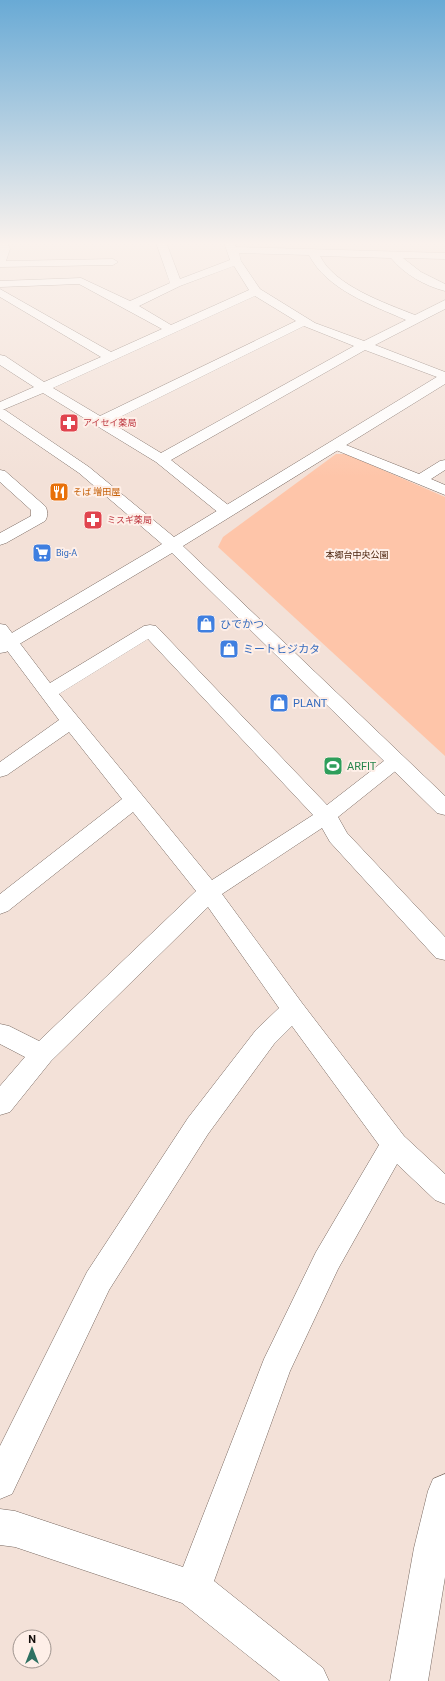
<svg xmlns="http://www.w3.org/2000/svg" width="445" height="1681" font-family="Roboto,'Noto Sans JP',sans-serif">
	<rect width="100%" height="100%" fill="#f3e1d8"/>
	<path fill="#fec5a9" d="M 336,454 L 346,454 L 445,497 L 445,756 L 218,547 L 223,537 Z"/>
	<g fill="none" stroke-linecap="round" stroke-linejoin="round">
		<defs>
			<g id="street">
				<path d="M 0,242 L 7,242 L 10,249 L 6,261 L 113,259 L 118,262 L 113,265 L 0,267 Z"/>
				<path d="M 156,242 L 166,242 L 180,279 L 230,260 L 224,242 L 234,242 L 236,247 L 445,253 L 445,259 L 403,258 L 421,272 L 445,284 L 445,291 C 425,286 404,274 391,258 L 320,256 C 335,286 385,303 415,315 L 445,300 L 445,309 L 375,345 L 445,372 L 445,380 L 365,350 L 171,460 L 232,508 L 234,511 L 232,514 L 226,516 L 220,514 L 156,462 L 43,393 L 0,411 L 0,402 L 34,387 L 0,365 L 0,355 L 5,356 L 44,382 L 101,357 L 0,297 L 0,289 L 111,352 L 162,329 L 79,284 L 0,287 L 0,281 L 81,278 L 130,301 L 170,283 ZM 239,253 L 309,255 C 327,290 372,305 406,320 L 364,341 L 315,323 L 260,289 L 241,261 ZM 234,266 L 249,290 L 171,325 L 139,306 L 180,286 ZM 255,296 L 296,321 L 100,416 L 53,388 ZM 304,326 L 354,346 L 161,453 L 110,422 Z"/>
				<path d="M 336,441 L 419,474 L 440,461 L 445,460 L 445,470 L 431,479 L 445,485 L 445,495 L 331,448 L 329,445 L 331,442 Z"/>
				<path d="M 0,470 L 5,471 L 45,506 C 48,510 48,517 45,521 L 6,543 L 0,545 L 0,533 L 31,516 L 31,510 L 0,482 Z"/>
				<path d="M 0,624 L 6,625 L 50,683 L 144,626 L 150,625 L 156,626 L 327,805 L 389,757 L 396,755 L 403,757 L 406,761 L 403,765 L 338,817 L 347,833 L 445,937 L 445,960 L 436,958 L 330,842 L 322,828 L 222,894 L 302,1003 L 404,1136 L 445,1174 L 445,1204 L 435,1200 L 397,1164 L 338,1269 L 290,1371 L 214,1581 L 323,1668 L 329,1681 L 280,1681 L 182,1603 L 15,1547 L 0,1545 L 0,1509 L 15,1511 L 183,1567 L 264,1359 L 316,1252 L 379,1145 L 292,1026 L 274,1044 L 208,1134 L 109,1290 L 12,1494 L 0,1499 L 0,1446 L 87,1272 L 188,1118 L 256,1030 L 279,1008 L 208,907 L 51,1061 L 10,1112 L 0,1115 L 0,1086 L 25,1057 L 0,1044 L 0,1024 L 9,1026 L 39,1041 L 196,891 L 133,812 L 8,911 L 0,914 L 0,894 L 122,799 L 69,732 L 7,775 L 0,777 L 0,762 L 59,720 L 0,641 ZM 148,639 L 313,815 L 212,880 L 59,694 Z"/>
				<path d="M 445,1474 L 445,1577 L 428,1681 L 390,1681 L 414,1548 L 428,1491 L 433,1479 Z"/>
			</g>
			<path id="secondary" d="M 445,374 L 445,384 L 183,546 L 445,796 L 445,815 L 437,813 L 172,553 L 6,652 L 0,653 L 0,640 L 162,544 L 79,473 L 0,419 L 0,409 L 5,410 L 89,467 L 174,537 L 440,375 Z"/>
		</defs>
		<use href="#street" stroke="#786860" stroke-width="1"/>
		<use href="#secondary" stroke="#786860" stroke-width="1"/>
		<use href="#street" fill="#fff" fill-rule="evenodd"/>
		<use href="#secondary" fill="#fff" fill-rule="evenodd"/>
	</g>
	<linearGradient id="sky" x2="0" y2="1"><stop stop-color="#69aad5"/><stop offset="0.51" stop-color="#faf2ed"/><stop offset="1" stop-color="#faf2ed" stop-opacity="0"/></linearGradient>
	<rect width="445" height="477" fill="url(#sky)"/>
	<defs>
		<symbol id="pharmacy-square" viewBox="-11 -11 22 22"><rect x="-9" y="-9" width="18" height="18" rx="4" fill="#e0444e" stroke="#feefe8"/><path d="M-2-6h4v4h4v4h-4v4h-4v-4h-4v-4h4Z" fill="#fff"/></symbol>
		<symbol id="restaurant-square" viewBox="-11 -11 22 22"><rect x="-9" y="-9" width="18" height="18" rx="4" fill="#e8710a" stroke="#feefe8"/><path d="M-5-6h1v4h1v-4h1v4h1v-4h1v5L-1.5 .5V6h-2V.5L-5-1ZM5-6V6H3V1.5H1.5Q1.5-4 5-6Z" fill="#fff"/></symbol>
		<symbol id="supermarket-square" viewBox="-11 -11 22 22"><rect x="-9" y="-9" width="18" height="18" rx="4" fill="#3f7fe0" stroke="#feefe8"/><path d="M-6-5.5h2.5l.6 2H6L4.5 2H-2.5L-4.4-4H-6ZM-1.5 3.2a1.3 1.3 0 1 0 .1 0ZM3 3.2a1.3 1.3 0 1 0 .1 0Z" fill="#fff"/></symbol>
		<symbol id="shop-square" viewBox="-11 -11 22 22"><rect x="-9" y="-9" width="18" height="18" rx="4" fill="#3f7fe0" stroke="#feefe8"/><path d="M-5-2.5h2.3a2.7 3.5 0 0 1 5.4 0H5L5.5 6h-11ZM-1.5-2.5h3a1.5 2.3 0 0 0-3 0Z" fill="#fff"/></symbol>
		<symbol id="stadium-square" viewBox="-11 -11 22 22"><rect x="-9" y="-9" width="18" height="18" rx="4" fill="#2e9e5b" stroke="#feefe8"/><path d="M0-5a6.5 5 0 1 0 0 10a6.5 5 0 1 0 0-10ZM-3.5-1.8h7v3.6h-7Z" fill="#fff"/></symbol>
	</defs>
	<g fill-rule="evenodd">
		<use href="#pharmacy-square" x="58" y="412" width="22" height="22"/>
		<use href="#restaurant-square" x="48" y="481" width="22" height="22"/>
		<use href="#pharmacy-square" x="82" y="509" width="22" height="22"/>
		<use href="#supermarket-square" x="31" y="542" width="22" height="22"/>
		<use href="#shop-square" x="195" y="613" width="22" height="22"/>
		<use href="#shop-square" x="218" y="638" width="22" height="22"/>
		<use href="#shop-square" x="268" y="692" width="22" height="22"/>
		<use href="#stadium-square" x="322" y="755" width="22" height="22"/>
	</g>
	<g text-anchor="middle" stroke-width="4" stroke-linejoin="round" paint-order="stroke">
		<g font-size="9" fill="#be3a42" stroke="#feefe8" text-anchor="start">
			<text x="83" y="426">アイセイ薬局</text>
			<text x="107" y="523">ミスギ薬局</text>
		</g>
		<g font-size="9" fill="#c56008" stroke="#feefe8" text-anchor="start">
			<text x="73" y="495">そば 増田屋</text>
		</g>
		<g font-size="9" fill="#366cbe" stroke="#feefe8" text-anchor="start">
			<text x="56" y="556">Big-A</text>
		</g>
		<g font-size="9" fill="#441b04" stroke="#feefe8">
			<text x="357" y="558">本郷台中央公園</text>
		</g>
		<g font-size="11" fill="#366cbe" stroke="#feefe8" text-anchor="start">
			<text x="220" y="628">ひでかつ</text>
			<text x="243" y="653">ミートヒジカタ</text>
			<text x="293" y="707">PLANT</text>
		</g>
		<g font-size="11" fill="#27864d" stroke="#feefe8" text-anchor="start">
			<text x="347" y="770">ARFIT</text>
		</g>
	</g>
	<g transform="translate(32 1649)"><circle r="19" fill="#feefe8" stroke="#a0958f"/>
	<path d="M0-3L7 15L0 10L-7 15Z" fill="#2e7162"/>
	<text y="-6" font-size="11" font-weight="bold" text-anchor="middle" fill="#130d0a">N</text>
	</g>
</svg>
